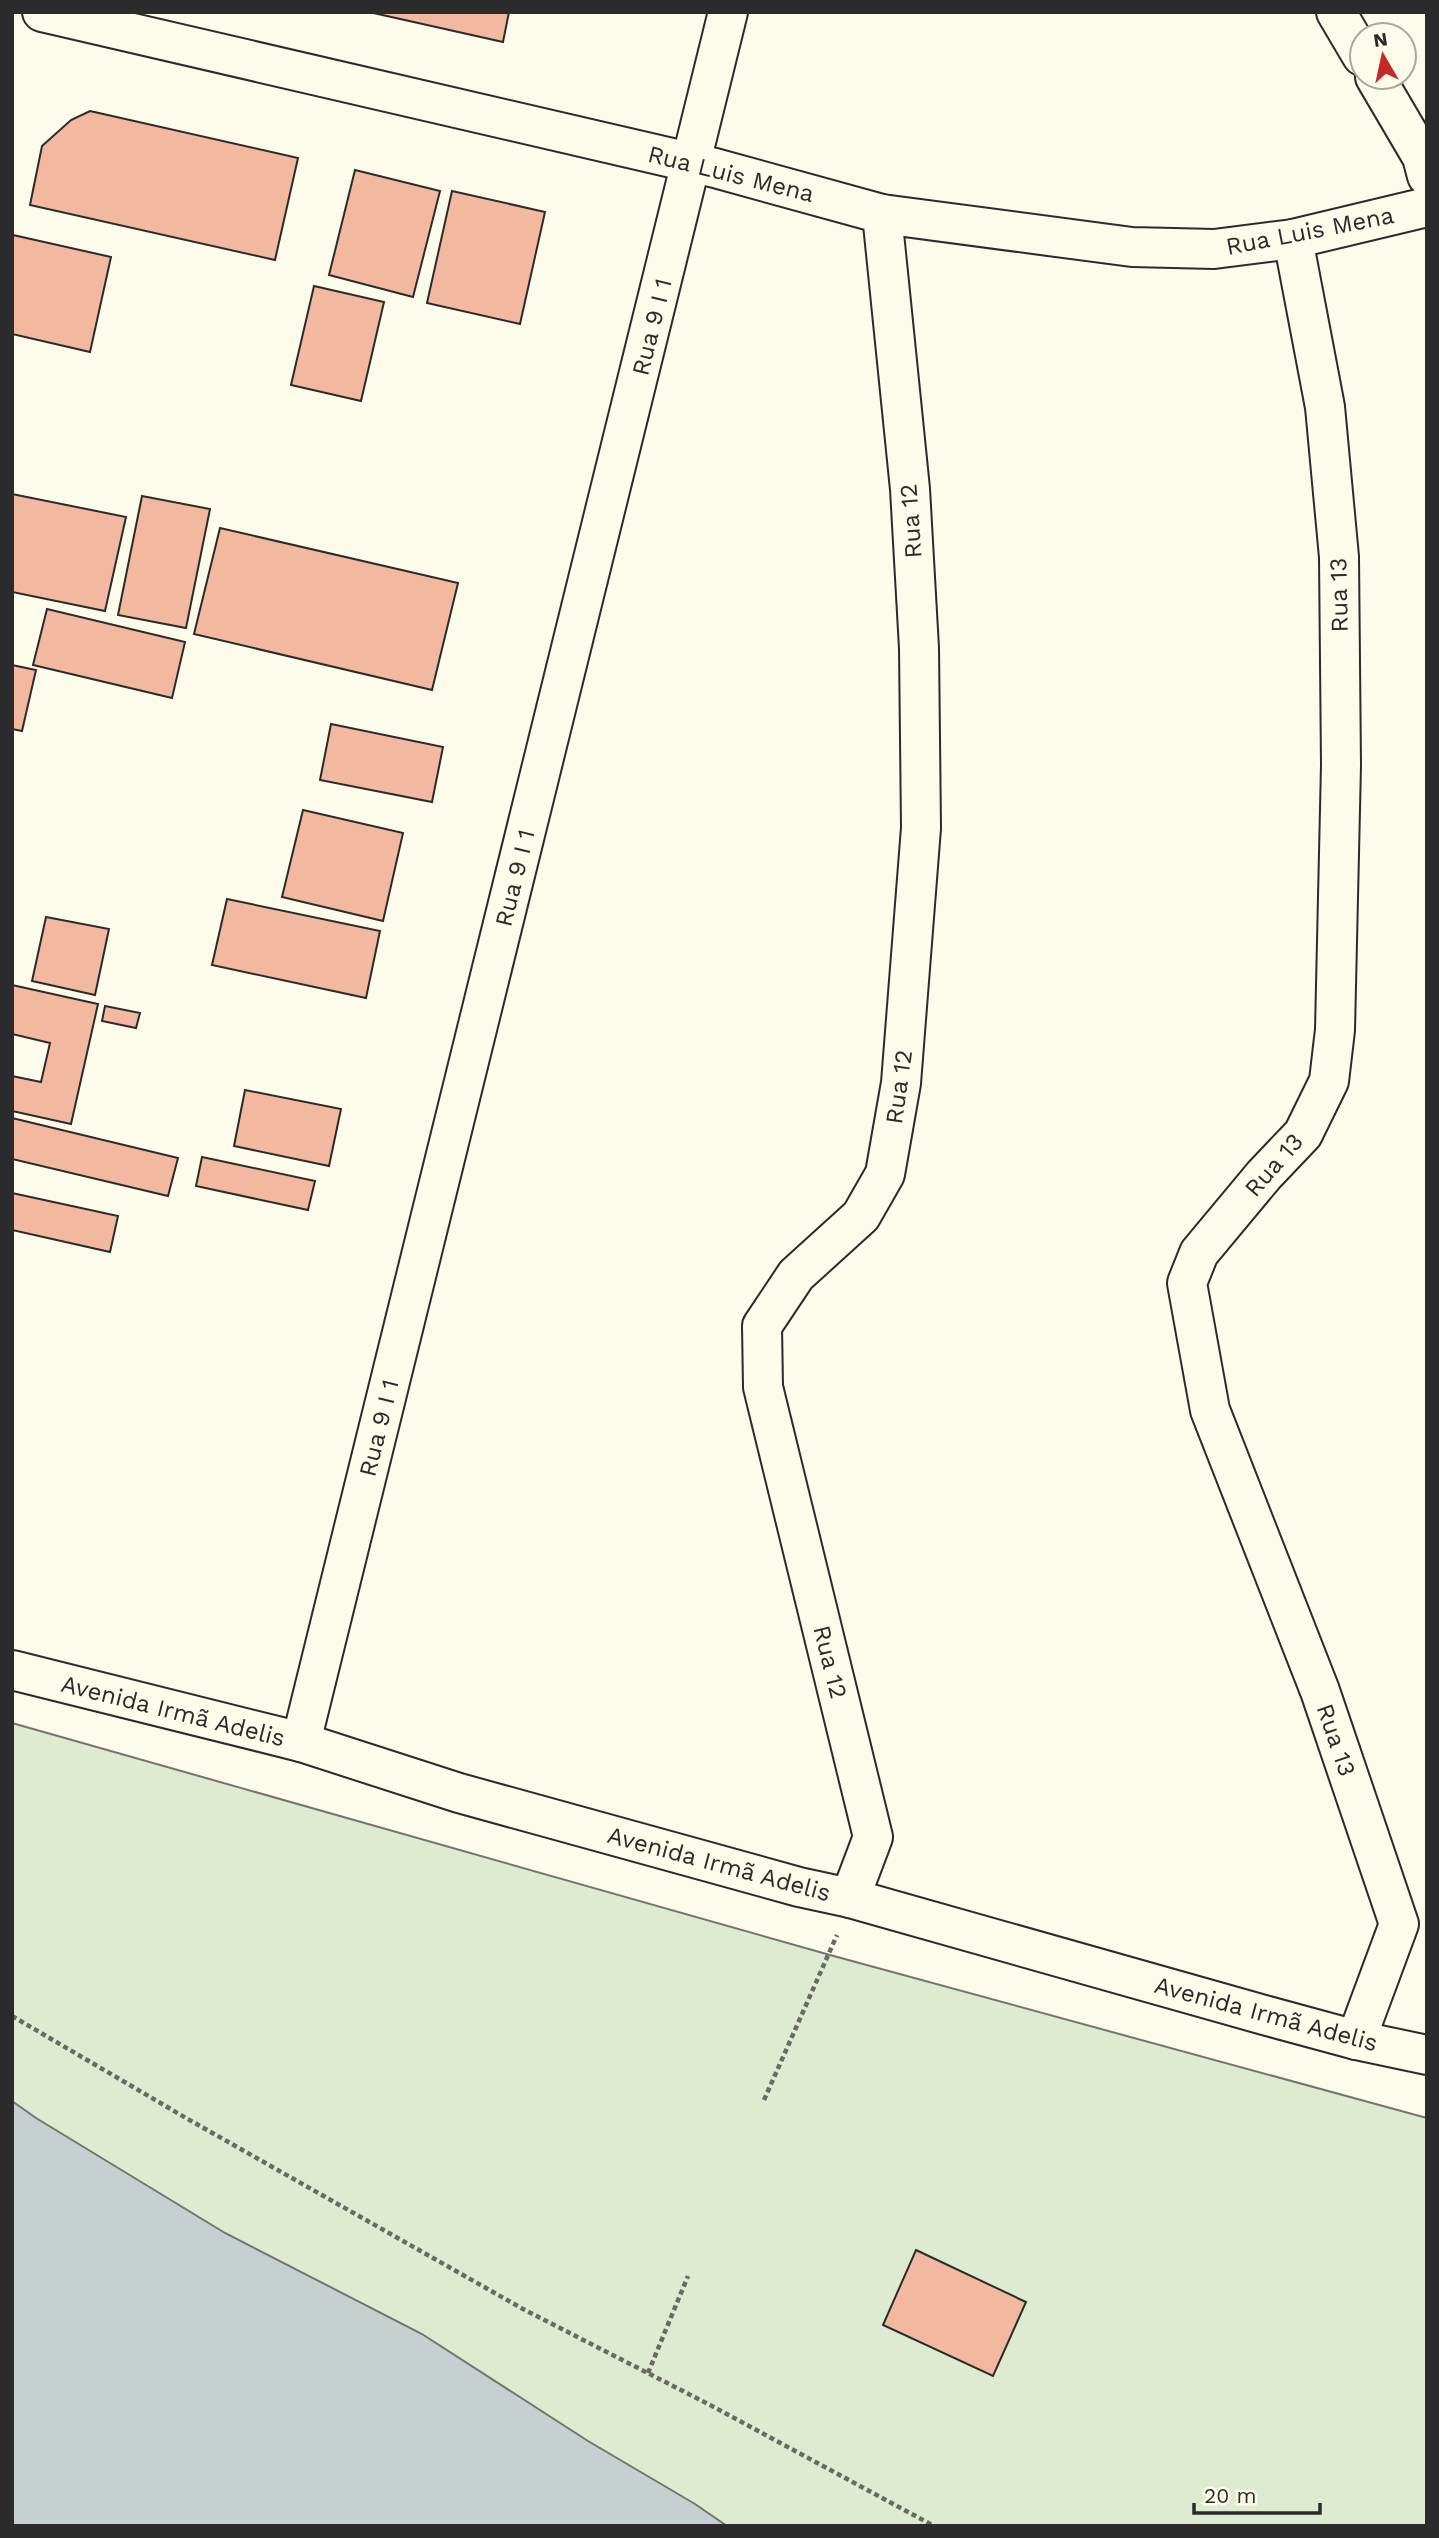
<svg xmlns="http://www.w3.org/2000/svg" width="1439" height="2538" font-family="'Work Sans',sans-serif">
	<rect width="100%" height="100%" fill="#fdfbea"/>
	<path fill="#deebd1" stroke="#74746e" stroke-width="2" d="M 12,1723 L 830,1955 L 1427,2118 L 1427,2526 L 12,2526 Z"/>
	<path fill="#c7d0d0" stroke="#74746e" stroke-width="2" d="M 12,2101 L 36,2118 L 225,2233 L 422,2334 L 588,2441 L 695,2504 L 727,2526 L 12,2526 Z"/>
	<g fill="#f2b8a0" stroke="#2b2b2b" stroke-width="2">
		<path d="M 369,12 L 509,12 L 503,42 Z"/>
		<path d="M 90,111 L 298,158 L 275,260 L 30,205 L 42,146 L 71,120 Z"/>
		<path d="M 355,170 L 440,191 L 413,297 L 329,275 Z"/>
		<path d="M 452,191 L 545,212 L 520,324 L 427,303 Z"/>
		<path d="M 13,235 L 111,257 L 90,352 L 12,334 Z"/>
		<path d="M 314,286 L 384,302 L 361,401 L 291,385 Z"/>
		<path d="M 12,494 L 126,517 L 105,611 L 12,592 Z"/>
		<path d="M 142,496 L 210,509 L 186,628 L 118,615 Z"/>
		<path d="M 220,528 L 458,583 L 432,690 L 194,634 Z"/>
		<path d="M 47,609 L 185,642 L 172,698 L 33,665 Z"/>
		<path d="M 12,665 L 36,670 L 22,731 L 12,729 Z"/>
		<path d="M 331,724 L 443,747 L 432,802 L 320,780 Z"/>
		<path d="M 303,810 L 403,833 L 383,921 L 282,897 Z"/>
		<path d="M 227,899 L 380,931 L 366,998 L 212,965 Z"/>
		<path d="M 46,917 L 109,929 L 95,995 L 32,981 Z"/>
		<path d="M 12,985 L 98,1004 L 71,1124 L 12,1111 L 12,1076 L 41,1082 L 50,1043 L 12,1034 Z"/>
		<path d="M 105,1006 L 140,1013 L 136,1028 L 102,1021 Z"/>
		<path d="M 245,1090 L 341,1109 L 329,1166 L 234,1146 Z"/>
		<path d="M 12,1118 L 178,1158 L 168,1196 L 12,1159 Z"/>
		<path d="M 202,1157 L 315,1181 L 308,1210 L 196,1186 Z"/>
		<path d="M 12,1193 L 118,1216 L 110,1252 L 12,1230 Z"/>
		<path d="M 916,2250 L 1026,2302 L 993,2376 L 883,2325 Z"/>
	</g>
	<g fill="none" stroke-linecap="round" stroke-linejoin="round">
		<defs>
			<g id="street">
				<path d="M 42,12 L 715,168 L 882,214 L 1132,247 L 1214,249 L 1293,239 L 1427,207"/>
				<path d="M 1336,12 L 1362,56"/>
				<path d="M 1375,77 L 1422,157 L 1427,176"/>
				<path d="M 1293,239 L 1325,407 L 1339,557 L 1341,765 L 1335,1030 L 1329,1081 L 1303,1134 L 1264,1175 L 1199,1253 L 1187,1283 L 1210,1410 L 1320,1691 L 1399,1924 L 1356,2040"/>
				<path d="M 301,1742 L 728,12"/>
				<path d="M 850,1898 L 873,1837 L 763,1387 L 762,1326 L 796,1275 L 861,1216 L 885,1174 L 901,1083 L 921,828 L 919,648 L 910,489 L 882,214"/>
			</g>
			<path id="secondary" d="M 12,1670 L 301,1742 L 459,1793 L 799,1887 L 850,1898 L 1264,2015 L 1356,2040 L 1427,2055"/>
		</defs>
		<use href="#street" stroke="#2b2b2b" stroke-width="42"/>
		<use href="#secondary" stroke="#2b2b2b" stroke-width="42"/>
		<g stroke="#6a6964" stroke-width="4.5" stroke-dasharray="5 3.5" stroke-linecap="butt">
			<path d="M 12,2016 L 186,2118 L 523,2309 L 712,2406 L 934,2526"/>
			<path d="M 764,2100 L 837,1935"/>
			<path d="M 648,2373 L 688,2276"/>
		</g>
		<use href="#street" stroke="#fdfbea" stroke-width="38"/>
		<use href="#secondary" stroke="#fdfbea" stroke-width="38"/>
	</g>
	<g text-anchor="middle" stroke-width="5" stroke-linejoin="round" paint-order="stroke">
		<g font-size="24" fill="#2b2b2b" stroke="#fdfbea">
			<text transform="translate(731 174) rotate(14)" y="8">Rua Luis Mena</text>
			<text transform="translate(1310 231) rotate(-11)" y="8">Rua Luis Mena</text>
			<text transform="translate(652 327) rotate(-76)" y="8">Rua 9 I 1</text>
			<text transform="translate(911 521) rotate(-94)" y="8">Rua 12</text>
			<text transform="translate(1339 595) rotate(-91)" y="8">Rua 13</text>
			<text transform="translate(515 878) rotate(-76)" y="8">Rua 9 I 1</text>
			<text transform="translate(899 1087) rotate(-82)" y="8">Rua 12</text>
			<text transform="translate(1274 1165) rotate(-49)" y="8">Rua 13</text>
			<text transform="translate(379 1428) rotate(-76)" y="8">Rua 9 I 1</text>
			<text transform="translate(830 1662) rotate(76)" y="8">Rua 12</text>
			<text transform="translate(173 1711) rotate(14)" y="8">Avenida Irmã Adelis</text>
			<text transform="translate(1336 1740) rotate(71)" y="8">Rua 13</text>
			<text transform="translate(719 1864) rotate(15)" y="8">Avenida Irmã Adelis</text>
			<text transform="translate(1266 2014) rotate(15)" y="8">Avenida Irmã Adelis</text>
		</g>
	</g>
	<rect width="1439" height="2538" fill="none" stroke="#2b2b2b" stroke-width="28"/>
	<g transform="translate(1383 56) rotate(351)"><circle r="33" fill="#fdfbea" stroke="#a9a89e" stroke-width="2"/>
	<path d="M0-5L12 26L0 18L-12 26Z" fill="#c62828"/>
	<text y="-10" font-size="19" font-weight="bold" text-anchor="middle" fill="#2b2b2b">N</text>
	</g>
	<path d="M1194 2503v10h126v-10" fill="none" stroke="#2b2b2b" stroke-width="3.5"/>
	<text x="1204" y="2503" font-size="21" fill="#2b2b2b" stroke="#fdfbea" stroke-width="5" paint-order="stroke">20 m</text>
</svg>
